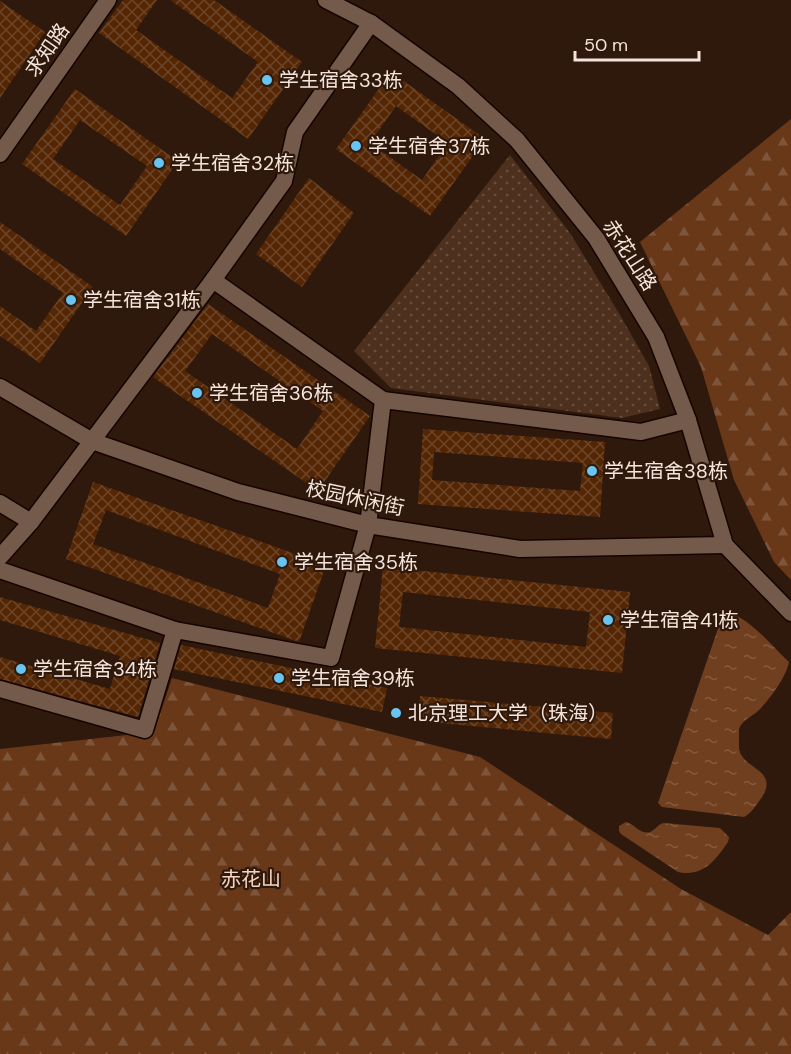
<svg xmlns="http://www.w3.org/2000/svg" width="791" height="1054" font-family="'DM Sans','Noto Sans SC',sans-serif">
	<defs>
		<pattern id="green-dots" width="8" height="8" patternUnits="userSpaceOnUse" patternTransform="scale(1.5)"><rect width="8" height="8" fill="#4e301e"/><path d="M2 2h.1M6 6h.1" fill="none" stroke="#684e3e" stroke-width="1.8" stroke-linecap="round"/></pattern>
		<pattern id="forest-firs" width="22" height="20" patternUnits="userSpaceOnUse" patternTransform="scale(1.5)"><rect width="22" height="20" fill="#683819"/><path d="M5 1l3.5 6h-7zM16 11l3.5 6h-7z" fill="#7e553a"/></pattern>
		<pattern id="water-ripples" width="26" height="14" patternUnits="userSpaceOnUse" patternTransform="scale(1.5)"><rect width="26" height="14" fill="#703f20"/><path d="M2 4q2-2 4 0t4 0M15 11q2-2 4 0t4 0" fill="none" stroke="#855b40"/></pattern>
		<pattern id="building-cross-hatch" width="8" height="8" patternUnits="userSpaceOnUse" patternTransform="scale(1.5)"><rect width="8" height="8" fill="#542604"/><path d="M0 0l8 8M0 8l8-8" fill="none" stroke="#6d4528"/></pattern>
	</defs>
	<rect width="100%" height="100%" fill="#2f190c"/>
	<path fill="url(#green-dots)" d="M 510,155 L 570,233 L 620,315 L 649,366 L 660,409 L 622,418 L 391,388 L 354,351 Z"/>
	<g fill="url(#forest-firs)">
		<path d="M 791,119 L 791,580 L 774,562 L 734,480 L 701,367 L 640,242 Z"/>
		<path d="M 172,678 L 480,757 L 681,889 L 768,935 L 791,912 L 791,1054 L 0,1054 L 0,749 L 154,732 Z"/>
	</g>
	<g fill="url(#water-ripples)">
		<path d="M 728,613 C 749,617 773,647 789,662 C 786,677 770,699 759,710 C 753,716 742,720 739,729 C 739,729 739,737 739,738 C 739,744 738,751 742,756 C 752,771 779,773 760,800 C 755,807 751,813 744,817 L 662,807 L 658,803 L 721,620 L 724,615 Z"/>
		<path d="M 626,822 C 634,824 643,837 652,831 C 657,828 658,824 664,823 L 720,828 L 729,837 L 728,842 C 715,861 703,877 678,872 L 621,834 L 619,831 L 619,826 Z"/>
	</g>
	<g fill="url(#building-cross-hatch)" fill-rule="evenodd">
		<path d="M 123,0 L 157,0 L 136,30 L 232,98 L 258,62 L 170,0 L 214,0 L 302,62 L 248,139 L 99,33 Z"/>
		<path d="M 0,1 L 45,32 L 0,98 Z"/>
		<path d="M 391,72 L 485,139 L 430,216 L 336,149 ZM 396,106 L 448,143 L 422,180 L 370,143 Z"/>
		<path d="M 75,89 L 178,161 L 126,236 L 22,164 ZM 80,120 L 147,166 L 120,205 L 53,159 Z"/>
		<path d="M 309,178 L 354,213 L 302,287 L 256,254 Z"/>
		<path d="M 0,222 L 93,287 L 40,363 L 0,336 L 0,306 L 36,331 L 63,293 L 0,249 Z"/>
		<path d="M 208,304 L 370,416 L 318,491 L 153,377 ZM 212,334 L 323,411 L 297,449 L 185,371 Z"/>
		<path d="M 423,429 L 605,442 L 600,517 L 418,504 ZM 434,452 L 583,463 L 580,491 L 432,480 Z"/>
		<path d="M 93,482 L 326,565 L 299,642 L 66,559 ZM 106,510 L 280,574 L 268,608 L 93,544 Z"/>
		<path d="M 383,567 L 630,592 L 622,673 L 375,648 ZM 403,592 L 590,612 L 586,647 L 399,627 Z"/>
		<path d="M 0,597 L 160,643 L 138,717 L 0,679 L 0,657 L 110,689 L 120,656 L 0,620 Z"/>
		<path d="M 181,645 L 387,688 L 382,712 L 174,669 Z"/>
		<path d="M 420,696 L 613,713 L 611,739 L 418,721 Z"/>
	</g>
	<g fill="none" stroke-linecap="round" stroke-linejoin="round">
		<defs>
			<g id="minor">
				<path d="M 326,0 L 371,23 L 458,86 L 517,140 L 596,238 L 656,337 L 688,420 L 725,545 L 791,613"/>
				<path d="M 0,154 L 108,0"/>
				<path d="M 213,280 L 383,400 L 641,432 L 688,420"/>
				<path d="M 0,387 L 92,441 L 238,492 L 368,525 L 520,549 L 725,545"/>
				<path d="M 0,503 L 31,522 L 213,280 L 284,181 L 295,132 L 371,23"/>
				<path d="M 0,557 L 31,522"/>
				<path d="M 0,570 L 175,630 L 145,730 L 0,689"/>
				<path d="M 175,630 L 331,658 L 368,525 L 383,400"/>
			</g>
		</defs>
		<use href="#minor" stroke="#160400" stroke-width="19"/>
		<use href="#minor" stroke="#745a4b" stroke-width="16"/>
	</g>
	<g fill="#68c4f0" stroke="#2f190c" stroke-width="2">
		<circle cx="267" cy="80" r="6"/>
		<circle cx="356" cy="146" r="6"/>
		<circle cx="159" cy="163" r="6"/>
		<circle cx="71" cy="300" r="6"/>
		<circle cx="197" cy="393" r="6"/>
		<circle cx="592" cy="471" r="6"/>
		<circle cx="282" cy="562" r="6"/>
		<circle cx="608" cy="620" r="6"/>
		<circle cx="21" cy="669" r="6"/>
		<circle cx="279" cy="678" r="6"/>
		<circle cx="396" cy="713" r="6"/>
	</g>
	<g text-anchor="middle" stroke-width="4.5" stroke-linejoin="round" paint-order="stroke">
		<g font-size="20" fill="#f4e4db" stroke="#2f190c">
			<text transform="translate(47 50) rotate(-55)" y="7">求知路</text>
			<text transform="translate(630 255) rotate(57)" y="7">赤花山路</text>
			<text transform="translate(355 498) rotate(12)" y="7">校园休闲街</text>
		</g>
		<g font-size="20" fill="#f4e4db" stroke="#2f190c" text-anchor="start">
			<text x="279" y="87">学生宿舍33栋</text>
			<text x="368" y="153">学生宿舍37栋</text>
			<text x="171" y="170">学生宿舍32栋</text>
			<text x="83" y="307">学生宿舍31栋</text>
			<text x="209" y="400">学生宿舍36栋</text>
			<text x="604" y="478">学生宿舍38栋</text>
			<text x="294" y="569">学生宿舍35栋</text>
			<text x="620" y="627">学生宿舍41栋</text>
			<text x="33" y="676">学生宿舍34栋</text>
			<text x="291" y="685">学生宿舍39栋</text>
			<text x="408" y="720">北京理工大学（珠海）</text>
		</g>
		<g font-size="20" fill="#f4d3c1" stroke="#2f190c">
			<text x="251" y="886">赤花山</text>
		</g>
	</g>
	<path d="M575 51v9h124v-9" fill="none" stroke="#f4e4db" stroke-width="3"/>
	<text x="584" y="51" font-size="18" fill="#f4e4db" stroke="#2f190c" stroke-width="4.5" paint-order="stroke">50 m</text>
</svg>
